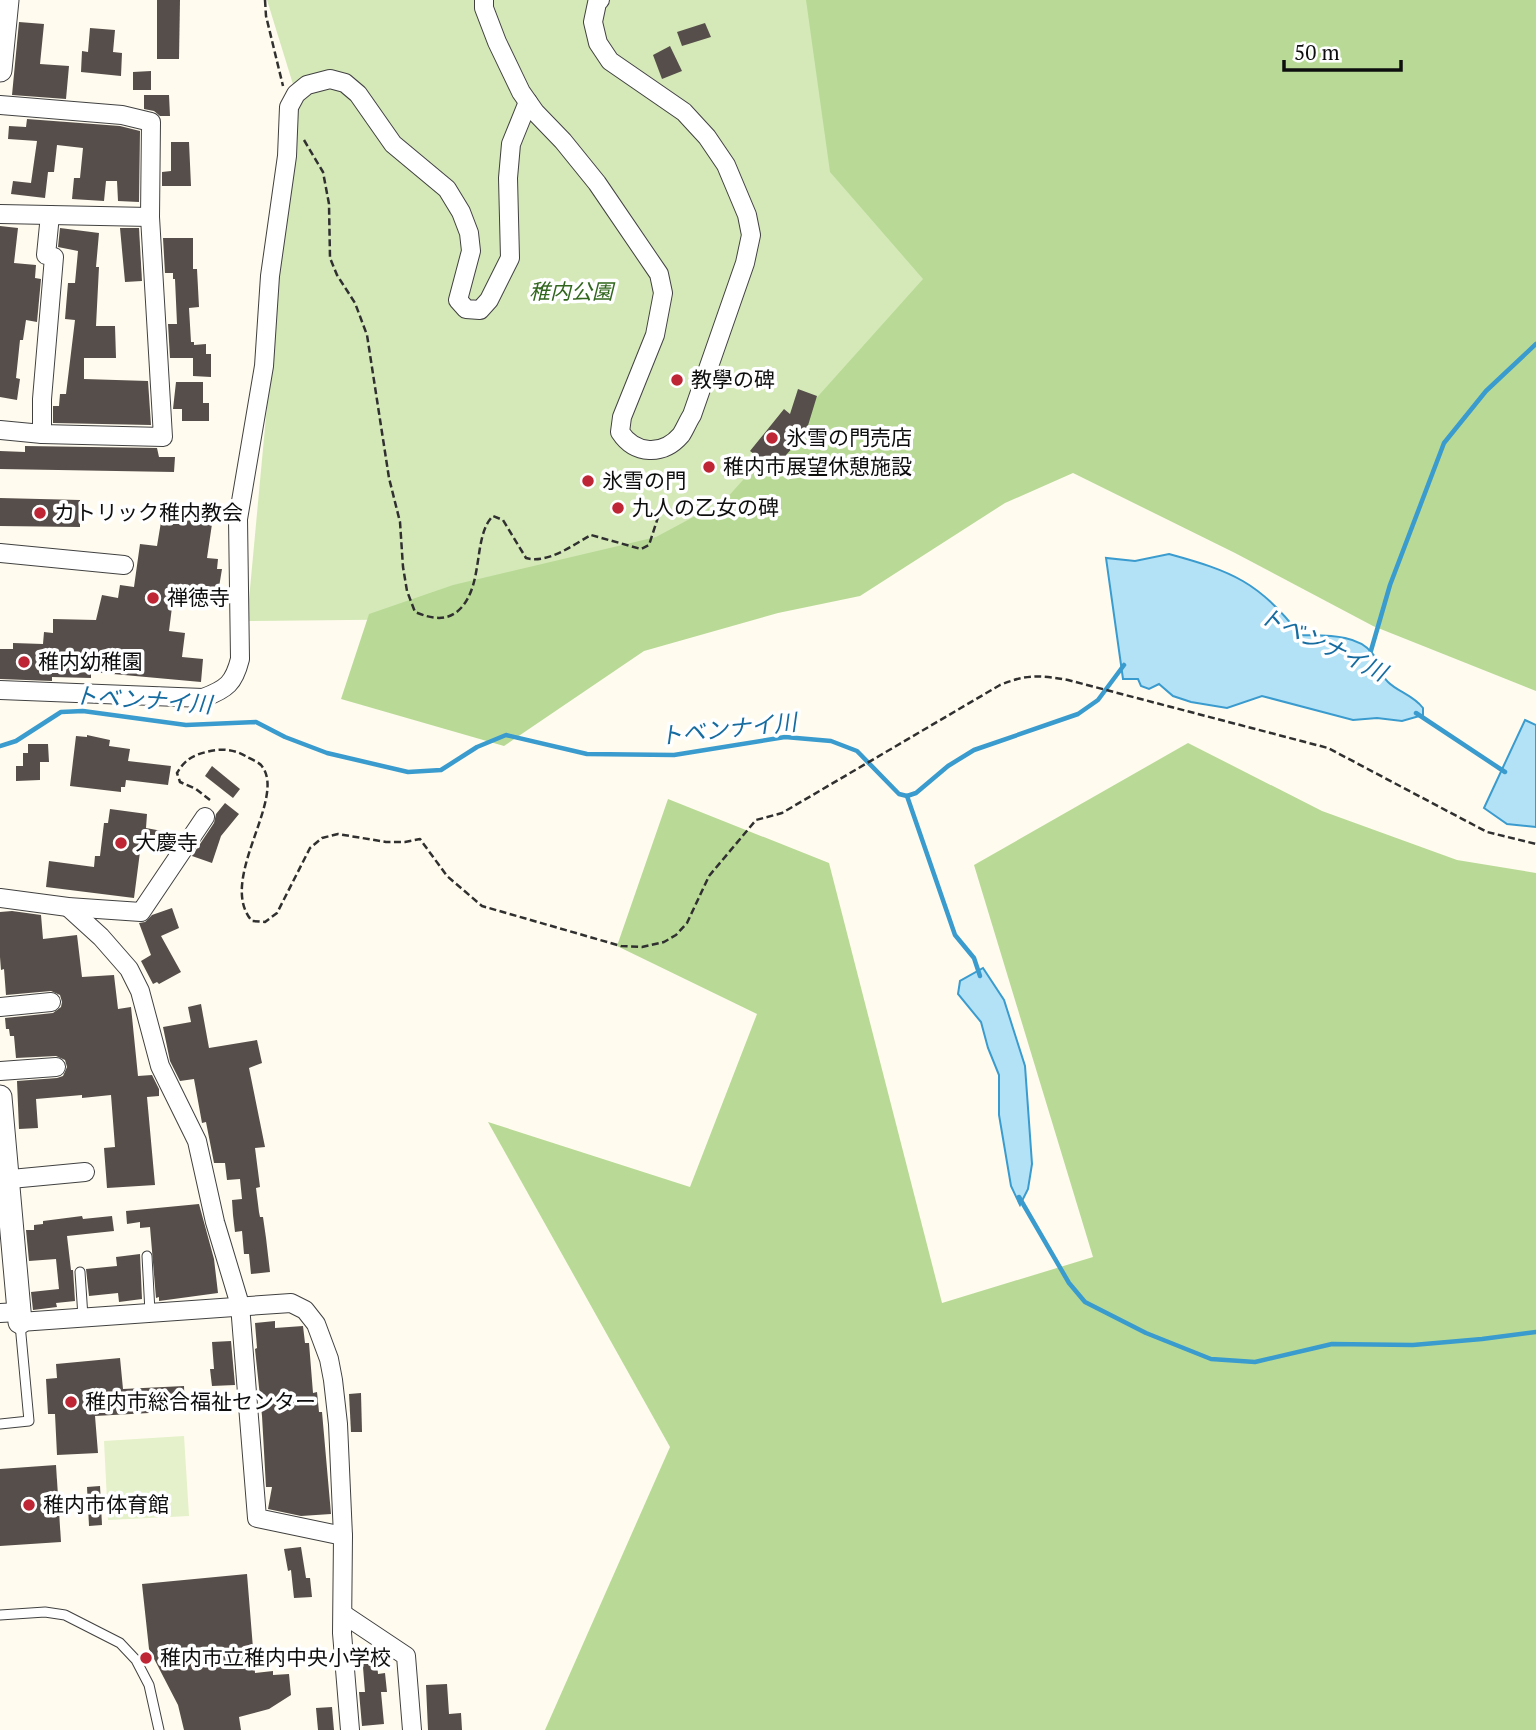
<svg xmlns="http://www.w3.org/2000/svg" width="1536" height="1730" font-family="'PT Serif','Noto Sans JP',serif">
	<rect width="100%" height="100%" fill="#fffbee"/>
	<path fill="#d5e9b8" d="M 267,0 L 853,0 L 972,299 L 786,546 L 442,619 L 247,621 L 296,94 Z"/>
	<g fill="#b9da97">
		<path d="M 806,0 L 1536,0 L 1536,691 L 1373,626 L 1235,553 L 1073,473 L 1005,503 L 860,596 L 778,613 L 644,651 L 504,746 L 341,699 L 369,614 L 453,585 L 656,537 L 725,500 L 923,279 L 830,172 Z"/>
		<path d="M 1188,743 L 1322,811 L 1457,860 L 1536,873 L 1536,1730 L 545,1730 L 670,1447 L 488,1122 L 690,1187 L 757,1014 L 617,946 L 668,799 L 829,863 L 942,1303 L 1093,1257 L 974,865 Z"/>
	</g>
	<path fill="#e5f1ca" d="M 184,1436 L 189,1516 L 108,1520 L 104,1441 Z"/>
	<g fill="#b3e1f6" stroke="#3a9bce" stroke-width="2">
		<path d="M 1169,554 C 1231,571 1260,582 1300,635 C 1323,636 1357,633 1372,653 C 1379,661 1380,675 1388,682 C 1398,692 1413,695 1423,708 L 1423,715 L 1402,721 L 1377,718 L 1353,720 L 1262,696 L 1227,708 L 1191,702 L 1173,696 L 1159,684 L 1149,689 L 1141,686 L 1138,679 L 1123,679 L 1106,558 L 1135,561 Z"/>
		<path d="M 1525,720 L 1536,725 L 1536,827 L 1507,824 L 1484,808 Z"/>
		<path d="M 983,968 L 1004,1000 L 1025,1066 L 1032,1164 L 1028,1189 L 1020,1205 L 1011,1186 L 999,1115 L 999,1075 L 988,1048 L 981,1022 L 958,994 L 960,981 Z"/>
	</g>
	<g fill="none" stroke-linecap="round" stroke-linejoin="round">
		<g stroke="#3a9bce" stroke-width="4.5">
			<path d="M 1370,654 L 1390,585 L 1444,443 L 1486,391 L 1536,344"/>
			<path d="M 1416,713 L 1505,772"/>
			<path d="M 0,746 L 16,741 L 61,712 L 83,711 L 186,725 L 256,722 L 285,737 L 327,753 L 408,772 L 441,770 L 477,747 L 506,735 L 587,754 L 674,755 L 785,737 L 831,741 L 857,751 L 899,794 L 907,796 L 916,793 L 948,766 L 974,750 L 1078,714 L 1098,700 L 1124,665"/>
			<path d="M 907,796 L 955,935 L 974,958 L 980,976"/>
			<path d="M 1019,1197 L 1069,1283 L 1085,1302 L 1146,1333 L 1211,1359 L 1255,1362 L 1332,1344 L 1413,1345 L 1482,1339 L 1536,1332"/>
		</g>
	</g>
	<g fill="#564e4a">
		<path d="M 157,0 L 180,0 L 179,59 L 157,59 Z"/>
		<path d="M 19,22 L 44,24 L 40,64 L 69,66 L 66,99 L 12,95 Z"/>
		<path d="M 705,23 L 711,37 L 682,46 L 677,32 Z"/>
		<path d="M 90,28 L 115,30 L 113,52 L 122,53 L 121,76 L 81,72 L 82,51 L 88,52 Z"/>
		<path d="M 670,46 L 682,71 L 662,79 L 653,55 Z"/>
		<path d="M 151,71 L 151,90 L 133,90 L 133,72 Z"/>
		<path d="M 144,95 L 169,95 L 170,116 L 160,116 L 154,111 L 144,109 Z"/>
		<path d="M 27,119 L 120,126 L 140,131 L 139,202 L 118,201 L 117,181 L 106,181 L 104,201 L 72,199 L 74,178 L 80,178 L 83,148 L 57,145 L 54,172 L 48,172 L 45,198 L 11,194 L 13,181 L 31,183 L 37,141 L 8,139 L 9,126 L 26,127 Z"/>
		<path d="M 171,142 L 189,142 L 191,186 L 162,186 L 162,172 L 171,171 Z"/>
		<path d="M 0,226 L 18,228 L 14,263 L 36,265 L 35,278 L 41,279 L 37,322 L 26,320 L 23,340 L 20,340 L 16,378 L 20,379 L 17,400 L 0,397 Z"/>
		<path d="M 60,228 L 99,233 L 96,267 L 99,267 L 96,326 L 115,326 L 116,358 L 84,358 L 84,379 L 148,381 L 151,425 L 53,423 L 53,406 L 59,406 L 60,394 L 66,394 L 75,320 L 65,319 L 68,283 L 75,283 L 78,251 L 58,247 Z"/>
		<path d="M 120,228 L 139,228 L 142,281 L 125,282 Z"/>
		<path d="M 163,238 L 193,238 L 193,269 L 197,269 L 199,307 L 189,308 L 191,342 L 194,342 L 194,345 L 206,344 L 206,354 L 211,354 L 211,377 L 193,376 L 193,358 L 170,358 L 168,324 L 177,324 L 175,279 L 173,279 L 173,273 L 165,273 Z"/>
		<path d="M 176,382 L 203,382 L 203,403 L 209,403 L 209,421 L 182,421 L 182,409 L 173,409 Z"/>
		<path d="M 798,389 L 817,396 L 806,432 L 774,469 L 750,451 L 784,409 L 790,414 Z"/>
		<path d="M 25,446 L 157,448 L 159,457 L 175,457 L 174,472 L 0,469 L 0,451 L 25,452 Z"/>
		<path d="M 0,498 L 80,500 L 80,527 L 0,526 Z"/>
		<path d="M 165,517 L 212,524 L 207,558 L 218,559 L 217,569 L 222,569 L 219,587 L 214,587 L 213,596 L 174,591 L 169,631 L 185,633 L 182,657 L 203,659 L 201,682 L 91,672 L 91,678 L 52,677 L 52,681 L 0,679 L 0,649 L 13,649 L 13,643 L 43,644 L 44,632 L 53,633 L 53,619 L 96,620 L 102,595 L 118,598 L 120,585 L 134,587 L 140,544 L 157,546 L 161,522 L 164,522 Z"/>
		<path d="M 87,735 L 110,740 L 109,746 L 130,749 L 128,761 L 171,766 L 168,785 L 126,780 L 125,787 L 121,787 L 121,792 L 70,786 L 76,736 L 87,737 Z"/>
		<path d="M 28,744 L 48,744 L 49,762 L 40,762 L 40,780 L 16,781 L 16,766 L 23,766 L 23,753 L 28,753 Z"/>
		<path d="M 212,766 L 240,789 L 233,798 L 205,776 Z"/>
		<path d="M 225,803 L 239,814 L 221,836 L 212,863 L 192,856 L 214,823 L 216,814 Z"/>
		<path d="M 110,809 L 147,814 L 146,828 L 162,831 L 161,843 L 144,841 L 143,852 L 140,852 L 134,898 L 46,887 L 49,861 L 94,867 L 95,856 L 100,856 L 104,823 L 108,823 Z"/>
		<path d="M 172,908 L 179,928 L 161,936 L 181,972 L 159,984 L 157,982 L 153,984 L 141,961 L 151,955 L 139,923 L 145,922 L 152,915 Z"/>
		<path d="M 12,911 L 41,915 L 43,939 L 77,935 L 82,977 L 114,975 L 118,1009 L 131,1007 L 138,1076 L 152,1075 L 159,1089 L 159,1096 L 147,1097 L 155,1185 L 107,1188 L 104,1148 L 115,1147 L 111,1095 L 82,1098 L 82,1095 L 36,1099 L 38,1128 L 19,1129 L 17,1081 L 57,1078 L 63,1076 L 67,1067 L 65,1060 L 56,1056 L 16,1058 L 14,1036 L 10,1036 L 9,1029 L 6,1029 L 5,1018 L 53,1013 L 61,1007 L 62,1002 L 60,995 L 51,991 L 6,995 L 4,969 L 1,970 L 0,957 L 0,912 Z"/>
		<path d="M 201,1004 L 209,1048 L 257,1040 L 262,1063 L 249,1068 L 265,1147 L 255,1148 L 260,1187 L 256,1188 L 259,1212 L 260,1217 L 263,1217 L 266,1238 L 270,1272 L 251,1274 L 249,1254 L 244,1254 L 242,1231 L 235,1232 L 233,1215 L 232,1200 L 242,1199 L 240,1179 L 227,1180 L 225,1163 L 214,1163 L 206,1122 L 202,1123 L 194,1079 L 180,1081 L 170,1061 L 163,1027 L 191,1022 L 188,1007 Z"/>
		<path d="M 199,1204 L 214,1259 L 218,1293 L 159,1301 L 159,1297 L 156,1298 L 150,1227 L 140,1228 L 140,1222 L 127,1224 L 126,1211 Z"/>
		<path d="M 82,1216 L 83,1219 L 112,1216 L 114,1231 L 67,1236 L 71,1270 L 73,1270 L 75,1301 L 56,1303 L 57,1307 L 33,1310 L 31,1292 L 59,1289 L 56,1259 L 29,1261 L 26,1230 L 34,1230 L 34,1225 L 43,1224 L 43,1221 Z"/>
		<path d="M 140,1254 L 142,1299 L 119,1302 L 118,1293 L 89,1296 L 86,1269 L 117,1266 L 116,1257 Z"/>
		<path d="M 275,1321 L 275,1328 L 303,1326 L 305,1343 L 309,1343 L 313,1393 L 317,1392 L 319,1412 L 322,1412 L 331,1514 L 301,1516 L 268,1509 L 272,1487 L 266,1487 L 262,1416 L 255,1349 L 257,1348 L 255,1323 Z"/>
		<path d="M 231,1341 L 235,1385 L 212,1386 L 210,1369 L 214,1369 L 212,1342 Z"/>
		<path d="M 120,1358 L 123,1389 L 184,1386 L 185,1411 L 95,1416 L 98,1453 L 57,1455 L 55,1414 L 48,1414 L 46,1379 L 57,1378 L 56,1364 Z"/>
		<path d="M 361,1393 L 362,1432 L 351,1432 L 349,1394 Z"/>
		<path d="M 56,1465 L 61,1542 L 0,1546 L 0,1469 Z"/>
		<path d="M 100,1486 L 102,1525 L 89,1526 L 87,1487 Z"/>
		<path d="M 301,1547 L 306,1578 L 310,1578 L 312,1597 L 294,1598 L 291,1570 L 288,1571 L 284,1549 Z"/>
		<path d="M 247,1574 L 255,1673 L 273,1671 L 273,1675 L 289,1674 L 291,1695 L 269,1709 L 239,1717 L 241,1730 L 184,1730 L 178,1705 L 149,1649 L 142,1584 Z"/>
		<path d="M 373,1648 L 376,1650 L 378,1674 L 385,1673 L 387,1692 L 381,1692 L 384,1724 L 362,1726 L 359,1692 L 365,1692 L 363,1667 L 356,1668 L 355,1649 Z"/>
		<path d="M 447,1684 L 449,1714 L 461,1713 L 462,1730 L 428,1730 L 426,1685 Z"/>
		<path d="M 332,1707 L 334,1730 L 318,1730 L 316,1708 Z"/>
	</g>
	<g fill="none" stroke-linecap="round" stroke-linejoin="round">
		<defs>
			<g id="service">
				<path d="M 147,1256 L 150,1312"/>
				<path d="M 80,1272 L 83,1317"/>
				<path d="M 0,1424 L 29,1421 L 20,1324"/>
				<path d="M 0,1615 L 45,1612 L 65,1615 L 120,1643 L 136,1660 L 149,1685 L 159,1730"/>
			</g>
			<g id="minor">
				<path d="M 484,0 L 484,8 L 497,42 L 521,92 L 535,112 L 563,141 L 597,183 L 659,274 L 663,293 L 655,335 L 622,417 L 620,432 C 635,455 663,456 681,435 C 685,429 688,421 692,415 L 745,263 L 751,235 L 747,215 L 726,165 L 707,137 L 684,112 L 610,61 L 598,43 L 593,22 L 597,3 L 600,0"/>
				<path d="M 0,105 L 122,115 L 151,122 L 150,217 L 163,437 L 42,434 L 0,430"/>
				<path d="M 0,214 L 150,217"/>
				<path d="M 42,434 L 42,399 L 54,257 L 46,255 L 50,215"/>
				<path d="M 0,553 L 124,565"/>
				<path d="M 0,690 L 203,698 C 227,689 234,683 240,659 L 238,519 L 264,366 L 270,276 L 287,156 L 289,107 L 296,94 L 307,85 L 330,79 L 345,83 L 358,94 L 393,144 L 447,189 L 461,212 L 469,233 L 471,251 L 458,300 L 466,309 L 480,310 L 489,300 L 510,258 L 508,178 L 511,144 L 528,102"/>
				<path d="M 0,898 L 68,907 L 141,912 L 205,817"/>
				<path d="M 68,907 L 101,937 L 129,969 L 140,991 L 160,1066 L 197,1141 L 215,1222 L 240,1305 L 257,1518 L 343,1536"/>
				<path d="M 0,1007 L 51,1002"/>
				<path d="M 0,1071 L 56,1067"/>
				<path d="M 0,1180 L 85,1172"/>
				<path d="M 0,1313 L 19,1312"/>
				<path d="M 20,1322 L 291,1303 L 305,1310 L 316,1324 L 329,1359 L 333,1380 L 338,1424 L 343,1536 L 342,1633 L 350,1730"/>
				<path d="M 343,1614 L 406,1656 L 412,1730"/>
			</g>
			<g id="tertiary">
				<path d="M 0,70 L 7,0"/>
				<path d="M 0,1097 L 20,1322"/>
			</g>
		</defs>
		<use href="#service" stroke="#414141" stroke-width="11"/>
		<use href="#minor" stroke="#414141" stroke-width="20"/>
		<use href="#tertiary" stroke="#414141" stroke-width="25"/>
		<g stroke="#303030" stroke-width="2.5" stroke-dasharray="7 3.5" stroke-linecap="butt">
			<path d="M 265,0 L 266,16 L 283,86"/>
			<path d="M 304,140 L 323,172 L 329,204 L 330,258 L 337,275 L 355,303 L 367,335 L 389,478 L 400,522 L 403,567 L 407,591 L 415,612 C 432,619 448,622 461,608 C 484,583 473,535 493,516 L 503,520 L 526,558 C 548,564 573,545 591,535 L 641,549 L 649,545 L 673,471"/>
			<path d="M 210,800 L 196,789 L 180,782 L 177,773 C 185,760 191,756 206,752 C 220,748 235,749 247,757 C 251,759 258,762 261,765 C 289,797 216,880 252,921 L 265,922 L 277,913 L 310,848 L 322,838 L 338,834 L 386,842 L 405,842 L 420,839 L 447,876 L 482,906 L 621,946 L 642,947 L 664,942 L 676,935 L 687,923 L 709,876 L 756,820 L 782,813 L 1000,685 C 1027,674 1040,675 1068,680 L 1328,748 L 1487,832 L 1536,844"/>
		</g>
		<use href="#service" stroke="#fff" stroke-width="9"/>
		<use href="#minor" stroke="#fff" stroke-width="18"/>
		<use href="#tertiary" stroke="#fff" stroke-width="23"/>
	</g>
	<g fill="#be2535" stroke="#fff" stroke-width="2.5">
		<circle cx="677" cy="380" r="7"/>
		<circle cx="772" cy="438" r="7"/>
		<circle cx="709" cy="467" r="7"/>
		<circle cx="588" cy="481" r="7"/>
		<circle cx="618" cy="508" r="7"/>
		<circle cx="40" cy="513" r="7"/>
		<circle cx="153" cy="598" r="7"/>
		<circle cx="24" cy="662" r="7"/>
		<circle cx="121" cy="843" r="7"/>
		<circle cx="71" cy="1402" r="7"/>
		<circle cx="29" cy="1505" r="7"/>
		<circle cx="146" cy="1658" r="7"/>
	</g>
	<g text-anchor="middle" stroke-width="7" stroke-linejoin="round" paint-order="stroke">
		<g font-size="21" font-style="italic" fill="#31661e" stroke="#fff">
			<text x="571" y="299">稚内公園</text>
		</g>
		<g font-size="21" fill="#0e0e0e" stroke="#fff" text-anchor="start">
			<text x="691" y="387">教學の碑</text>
			<text x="786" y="445">氷雪の門売店</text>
			<text x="723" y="474">稚内市展望休憩施設</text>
			<text x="602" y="488">氷雪の門</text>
			<text x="632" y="515">九人の乙女の碑</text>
			<text x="54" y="520">カトリック稚内教会</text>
			<text x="167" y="605">禅徳寺</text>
			<text x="38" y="669">稚内幼稚園</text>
			<text x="135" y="850">大慶寺</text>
			<text x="85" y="1409">稚内市総合福祉センター</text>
			<text x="43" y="1512">稚内市体育館</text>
			<text x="160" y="1665">稚内市立稚内中央小学校</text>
		</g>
		<g font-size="23" font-style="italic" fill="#166ca0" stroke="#fff">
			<text transform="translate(1323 644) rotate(26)" y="8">トベンナイ川</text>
			<text transform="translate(143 700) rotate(4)" y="8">トベンナイ川</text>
			<text transform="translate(728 729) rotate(-6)" y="8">トベンナイ川</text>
		</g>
	</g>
	<path d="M1284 60v10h117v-10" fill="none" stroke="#0e0e0e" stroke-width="3.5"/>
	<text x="1294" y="60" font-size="21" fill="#0e0e0e" stroke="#ffffff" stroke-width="5" paint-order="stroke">50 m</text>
</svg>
